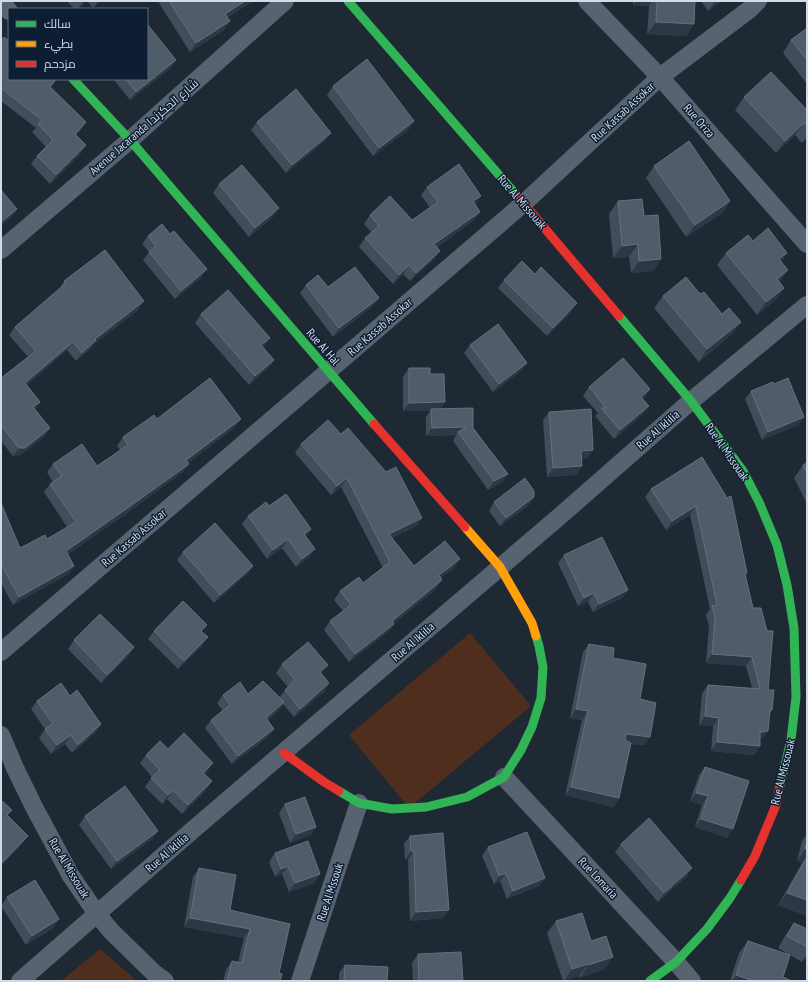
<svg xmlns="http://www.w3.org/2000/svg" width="808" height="982" font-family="'PT Sans Narrow',Cairo,sans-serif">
	<rect width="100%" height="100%" fill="#1f2934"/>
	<g fill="#4f2e1e">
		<path d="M 470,633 L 531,706 L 409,808 L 349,735 Z"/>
		<path d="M 100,949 L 137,981 L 61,981 Z"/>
	</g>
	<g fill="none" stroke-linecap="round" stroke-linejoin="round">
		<g stroke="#576370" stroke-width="18">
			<path d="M 587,1 L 660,77 L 807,244"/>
			<path d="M 1,2 L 9,11"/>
			<path d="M 1,250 L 130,140 L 285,1"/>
			<path d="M 1,652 L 524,203 L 660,77 L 750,9 L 758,1"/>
			<path d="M 1,735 L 15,768 L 34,807 L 71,876 L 97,914 L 111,931 L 154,973 L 165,981"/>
			<path d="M 504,777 L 676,962 L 692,981"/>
			<path d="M 20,981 L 195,828 L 560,516 L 691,401 L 807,305"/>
			<path d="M 300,981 L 359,803"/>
		</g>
		<g stroke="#30b455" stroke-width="9">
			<path d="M 348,1 L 519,198"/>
			<path d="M 73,79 L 130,140 L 374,424"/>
			<path d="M 619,316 L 691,401 L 743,471 L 759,502 L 777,545 L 787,585 L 794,628 L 796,697 L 791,740 L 780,786"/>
			<path d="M 339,791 L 359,803 L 392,809 L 426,807 L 467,797 L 504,777 L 521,750 L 532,727 L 541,698 L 543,667 L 539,646 L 536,636"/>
			<path d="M 650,981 L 676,962 L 707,929 L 730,898 L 741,880"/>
		</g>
		<path stroke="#ff9f0a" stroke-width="9" d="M 465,527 L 500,567 L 532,623 L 536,636"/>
		<g stroke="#e5322d" stroke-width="9">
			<path d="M 519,198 L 619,316"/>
			<path d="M 374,424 L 465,527"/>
			<path d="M 284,753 L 324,782 L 339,791"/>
			<path d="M 741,880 L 755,856 L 776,805 L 780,786"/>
		</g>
	</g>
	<g fill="#404d5b">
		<path d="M 67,1 L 86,1 L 78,9 L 74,9 Z"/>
		<path d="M 87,1 L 100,1 L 93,8 Z"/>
		<path d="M 160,1 L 253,1 L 228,17 L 224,30 L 190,52 L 159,3 Z"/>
		<path d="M 633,1 L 695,1 L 694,24 L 686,36 L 647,34 L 649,6 L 633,5 Z"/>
		<path d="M 701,1 L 721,1 L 708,11 Z"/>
		<path d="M 807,28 L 807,84 L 783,53 L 791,40 Z"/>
		<path d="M 1,41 L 9,79 L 57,79 L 51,87 L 86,122 L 80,131 L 76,135 L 86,145 L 80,154 L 50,184 L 31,164 L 37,156 L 46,147 L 32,132 L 36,128 L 1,101 Z"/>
		<path d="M 170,69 L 130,100 L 114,80 L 114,79 L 147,79 Z"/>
		<path d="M 333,86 L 414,121 L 408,130 L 373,156 L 327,95 Z"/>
		<path d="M 744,97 L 807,110 L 807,138 L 802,143 L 795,135 L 776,153 L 735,110 Z"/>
		<path d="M 257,122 L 325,141 L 286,173 L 251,130 Z"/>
		<path d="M 654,166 L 730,201 L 722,213 L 686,237 L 646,178 Z"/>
		<path d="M 219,184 L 273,217 L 249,237 L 213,193 Z"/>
		<path d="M 427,187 L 475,204 L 474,220 L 437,247 L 434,259 L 410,281 L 403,274 L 393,284 L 359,247 L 365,238 L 372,233 L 364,224 L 370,215 L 412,220 L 430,208 L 421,195 Z"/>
		<path d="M 618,201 L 644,216 L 661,259 L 653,271 L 631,273 L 629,257 L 613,258 L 609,214 Z"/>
		<path d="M 148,236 L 201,278 L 175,299 L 143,260 L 149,252 L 142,244 Z"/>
		<path d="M 753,241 L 787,253 L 781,262 L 788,270 L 779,282 L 784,288 L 775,300 L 757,315 L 717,265 L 726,253 Z"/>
		<path d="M 535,274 L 571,312 L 547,336 L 498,288 L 504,280 Z"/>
		<path d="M 64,281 L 138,310 L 94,344 L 90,349 L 76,361 L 67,350 L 27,385 L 40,402 L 35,409 L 44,437 L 19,456 L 13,456 L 1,441 L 1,378 L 28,357 L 9,335 L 15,327 L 59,290 Z"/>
		<path d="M 306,285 L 328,287 L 373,306 L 333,337 L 300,293 Z"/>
		<path d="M 663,296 L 732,334 L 699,362 L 654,308 Z"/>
		<path d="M 201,314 L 264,347 L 263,347 L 274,360 L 268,368 L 249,385 L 195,323 Z"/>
		<path d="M 470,345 L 521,371 L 493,392 L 464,353 Z"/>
		<path d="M 409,368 L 430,374 L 445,402 L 440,409 L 473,427 L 508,474 L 502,482 L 488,490 L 453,441 L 456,435 L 426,436 L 426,417 L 430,411 L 403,411 L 403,377 Z"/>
		<path d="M 774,384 L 804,417 L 798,425 L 762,440 L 745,399 L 751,391 Z"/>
		<path d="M 589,387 L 650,389 L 643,399 L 643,414 L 614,439 L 595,416 L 598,413 L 583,396 Z"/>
		<path d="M 549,412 L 593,450 L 587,458 L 581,459 L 582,466 L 576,475 L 547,477 L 543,420 Z"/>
		<path d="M 157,419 L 241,419 L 235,427 L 188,463 L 183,472 L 120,518 L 68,554 L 74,566 L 68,574 L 13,605 L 1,583 L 1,503 L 20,548 L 47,539 L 67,527 L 44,492 L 50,484 L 53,482 L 47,472 L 53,464 L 97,466 L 120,450 L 117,446 L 123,437 Z"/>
		<path d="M 341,434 L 422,518 L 416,526 L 392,538 L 414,566 L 454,568 L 440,578 L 436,589 L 394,623 L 394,624 L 388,632 L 349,662 L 324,630 L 330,621 L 343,611 L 334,600 L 340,591 L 363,583 L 383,568 L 341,487 L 331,495 L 295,453 L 301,444 Z"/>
		<path d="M 702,457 L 747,573 L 745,576 L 772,710 L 769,715 L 762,739 L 760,739 L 754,755 L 711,751 L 713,726 L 699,725 L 702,693 L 708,685 L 752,688 L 746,666 L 706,663 L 709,626 L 706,615 L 710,609 L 690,515 L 666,530 L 645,497 L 651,489 Z"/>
		<path d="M 807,463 L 807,504 L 794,478 L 803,465 Z"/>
		<path d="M 534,497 L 528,506 L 500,526 L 489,511 L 494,502 Z"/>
		<path d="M 269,506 L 311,529 L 306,536 L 309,557 L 296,567 L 282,548 L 267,559 L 242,524 L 248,516 Z"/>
		<path d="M 183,552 L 253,566 L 247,574 L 214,603 L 177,560 Z"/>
		<path d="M 564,555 L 628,590 L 622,598 L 593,612 L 588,602 L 578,606 L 558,563 Z"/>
		<path d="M 154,631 L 202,632 L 202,646 L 178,669 L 148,639 Z"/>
		<path d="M 74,640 L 134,647 L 128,656 L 101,683 L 68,649 Z"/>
		<path d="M 589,644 L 613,658 L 640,699 L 650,737 L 644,745 L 631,744 L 619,798 L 613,807 L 565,795 L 582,720 L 570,718 L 583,652 Z"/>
		<path d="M 282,664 L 321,674 L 329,683 L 324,692 L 294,717 L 283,704 L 278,711 L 268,720 L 274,729 L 268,737 L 232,764 L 205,728 L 211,720 L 223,711 L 217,703 L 223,695 L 248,694 L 280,697 L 285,690 L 288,687 L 276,673 Z"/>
		<path d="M 70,696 L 101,724 L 95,733 L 72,753 L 65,744 L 51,754 L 39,738 L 45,729 L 31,709 L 37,701 Z"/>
		<path d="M 168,749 L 208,771 L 205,774 L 212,781 L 206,790 L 182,814 L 167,799 L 162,804 L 145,787 L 152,777 L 140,763 L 146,755 Z"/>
		<path d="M 705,767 L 727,838 L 695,827 L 702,805 L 690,801 L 699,775 Z"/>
		<path d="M 285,804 L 316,827 L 310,835 L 290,843 L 279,813 Z"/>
		<path d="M 85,816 L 158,831 L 152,839 L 111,869 L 79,825 Z"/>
		<path d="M 807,834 L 807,916 L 778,905 L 802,863 L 797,861 L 802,841 Z"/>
		<path d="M 410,836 L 443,918 L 410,921 L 408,860 L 405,860 L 404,844 Z"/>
		<path d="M 621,844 L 687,876 L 658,902 L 615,852 Z"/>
		<path d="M 488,847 L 545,878 L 539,886 L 507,899 L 500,881 L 494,884 L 482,856 Z"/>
		<path d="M 275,853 L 320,874 L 314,883 L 289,892 L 282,874 L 275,877 L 269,862 Z"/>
		<path d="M 199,868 L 230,910 L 290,924 L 279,973 L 280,981 L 223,981 L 226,970 L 232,961 L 238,962 L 244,938 L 184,927 L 193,877 Z"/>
		<path d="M 7,897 L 59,919 L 53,928 L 26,945 L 1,906 Z"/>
		<path d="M 556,921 L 591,941 L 605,969 L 580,978 L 579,976 L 563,981 L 547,933 Z"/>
		<path d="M 794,923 L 807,929 L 807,955 L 802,962 L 778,948 L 785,936 Z"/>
		<path d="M 748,941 L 783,977 L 792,981 L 730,981 L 739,953 Z"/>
		<path d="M 418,954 L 463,981 L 413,981 L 412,963 Z"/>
		<path d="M 345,965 L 387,981 L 339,981 L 339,973 Z"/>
	</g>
	<g fill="#2c3845">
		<path d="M 83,1 L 86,1 L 77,9 L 82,3 Z"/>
		<path d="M 98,1 L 100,1 L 93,8 Z"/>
		<path d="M 245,1 L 253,1 L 220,22 L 225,14 Z"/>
		<path d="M 636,1 L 652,1 L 649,6 L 633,5 Z"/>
		<path d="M 715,1 L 721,1 L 708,11 Z"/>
		<path d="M 230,21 L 224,30 L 190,52 L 196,43 Z"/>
		<path d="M 656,22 L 694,24 L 686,36 L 647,34 Z"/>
		<path d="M 176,60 L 170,69 L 130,100 L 136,92 Z"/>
		<path d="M 414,121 L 408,130 L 373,156 L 379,148 Z"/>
		<path d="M 86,122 L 80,131 L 69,142 L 75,134 Z"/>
		<path d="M 804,123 L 795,135 L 776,153 L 785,141 Z"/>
		<path d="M 331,133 L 325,141 L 286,173 L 292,165 Z"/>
		<path d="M 807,136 L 807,138 L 802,143 Z"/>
		<path d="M 86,145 L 80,154 L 50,184 L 56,175 Z"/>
		<path d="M 481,196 L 475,204 L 473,201 Z"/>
		<path d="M 730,201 L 722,213 L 686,237 L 695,225 Z"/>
		<path d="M 279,208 L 273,217 L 249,237 L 255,228 Z"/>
		<path d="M 17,209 L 11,218 L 1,226 L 1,222 Z"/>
		<path d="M 480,212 L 474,220 L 428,253 L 434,244 Z"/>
		<path d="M 638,244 L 629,257 L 613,258 L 622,246 Z"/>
		<path d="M 440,251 L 434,259 L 410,281 L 416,273 Z"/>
		<path d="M 787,253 L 779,265 L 779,259 Z"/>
		<path d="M 661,259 L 653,271 L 631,273 L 639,261 Z"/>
		<path d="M 409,265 L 403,274 L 393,284 L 399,275 Z"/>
		<path d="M 207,269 L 201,278 L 175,299 L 181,291 Z"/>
		<path d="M 788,270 L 779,282 L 777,279 Z"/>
		<path d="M 784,288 L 775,300 L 757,315 L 766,302 Z"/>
		<path d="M 379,298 L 373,306 L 333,337 L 339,328 Z"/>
		<path d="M 144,301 L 138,310 L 94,344 L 90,349 L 76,361 L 82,353 L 95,339 Z"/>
		<path d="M 577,303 L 571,312 L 547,336 L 553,328 Z"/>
		<path d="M 741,322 L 732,334 L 699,362 L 707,349 Z"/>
		<path d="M 270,338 L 264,347 L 255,354 L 261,345 Z"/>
		<path d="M 73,342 L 67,350 L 19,392 L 25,383 Z"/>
		<path d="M 274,360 L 268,368 L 249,385 L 255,376 Z"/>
		<path d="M 527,363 L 521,371 L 493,392 L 499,384 Z"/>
		<path d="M 650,389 L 644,398 L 635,406 L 641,397 Z"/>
		<path d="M 40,402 L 34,410 L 33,407 Z"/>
		<path d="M 445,402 L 439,410 L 431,409 L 430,411 L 403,411 L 409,403 Z"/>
		<path d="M 649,406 L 643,414 L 614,439 L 620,430 Z"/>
		<path d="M 804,417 L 798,425 L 762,440 L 768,432 Z"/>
		<path d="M 241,419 L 235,427 L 180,469 L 186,460 Z"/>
		<path d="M 466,427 L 458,432 L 456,435 L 426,436 L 432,428 Z"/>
		<path d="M 50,428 L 44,437 L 19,456 L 13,456 L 19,448 Z"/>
		<path d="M 593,450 L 587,458 L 575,459 L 581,451 Z"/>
		<path d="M 189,464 L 183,472 L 120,518 L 60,559 L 66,551 Z"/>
		<path d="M 582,466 L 576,475 L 547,477 L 553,468 Z"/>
		<path d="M 508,474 L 502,482 L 488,490 L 494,481 Z"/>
		<path d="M 347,478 L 341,487 L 331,495 L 337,486 Z"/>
		<path d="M 534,497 L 528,506 L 500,526 L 506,518 Z"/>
		<path d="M 696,506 L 690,515 L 666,530 L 672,521 Z"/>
		<path d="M 422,518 L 416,526 L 383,543 L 389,534 Z"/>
		<path d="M 311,529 L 305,537 L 304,534 Z"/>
		<path d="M 288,539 L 282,548 L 267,559 L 273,550 Z"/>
		<path d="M 315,549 L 309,557 L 296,567 L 302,559 Z"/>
		<path d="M 460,559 L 454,568 L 433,584 L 439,575 Z"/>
		<path d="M 74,566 L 68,574 L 13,605 L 19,597 Z"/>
		<path d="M 253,566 L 247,574 L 214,603 L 220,595 Z"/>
		<path d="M 442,580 L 436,589 L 386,629 L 392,621 Z"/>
		<path d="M 628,590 L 622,598 L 593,612 L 599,604 Z"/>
		<path d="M 594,593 L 588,602 L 578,606 L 584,598 Z"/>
		<path d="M 394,624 L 388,632 L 349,662 L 355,654 Z"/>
		<path d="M 208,637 L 202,646 L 178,669 L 184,661 Z"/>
		<path d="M 134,647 L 128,656 L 101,683 L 107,675 Z"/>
		<path d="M 712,654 L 752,657 L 746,666 L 706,663 Z"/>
		<path d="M 328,665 L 322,673 L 314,680 L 320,672 Z"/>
		<path d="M 329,683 L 324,692 L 294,717 L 300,709 Z"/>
		<path d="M 284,702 L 278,711 L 261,727 L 266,718 Z"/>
		<path d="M 576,709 L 588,711 L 582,720 L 570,718 Z"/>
		<path d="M 705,716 L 719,718 L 713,726 L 699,725 Z"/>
		<path d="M 101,724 L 95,733 L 72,753 L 78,745 Z"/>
		<path d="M 274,729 L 268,737 L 232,764 L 238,756 Z"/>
		<path d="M 768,731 L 762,739 L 754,740 L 760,732 Z"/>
		<path d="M 626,734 L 650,737 L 644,745 L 620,743 Z"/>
		<path d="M 71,735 L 65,744 L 51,754 L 57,745 Z"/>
		<path d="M 717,742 L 760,746 L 754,755 L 711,751 Z"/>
		<path d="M 213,763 L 208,771 L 197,781 L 203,773 Z"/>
		<path d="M 212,781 L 206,790 L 182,814 L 188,805 Z"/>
		<path d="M 571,787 L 619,798 L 613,807 L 565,795 Z"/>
		<path d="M 173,790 L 167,799 L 162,804 L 168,795 Z"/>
		<path d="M 696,793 L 708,796 L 702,805 L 690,801 Z"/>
		<path d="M 701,819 L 733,829 L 727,838 L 695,827 Z"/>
		<path d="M 316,827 L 310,835 L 290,843 L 296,834 Z"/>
		<path d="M 158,831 L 152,839 L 111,869 L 117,861 Z"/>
		<path d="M 28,836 L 22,844 L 1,866 L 1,864 Z"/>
		<path d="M 805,849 L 807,849 L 807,856 L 802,863 L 797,861 Z"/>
		<path d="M 411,851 L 414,851 L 408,860 L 405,860 Z"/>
		<path d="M 288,866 L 282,874 L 275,877 L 281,869 Z"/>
		<path d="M 692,868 L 687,876 L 658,902 L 664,893 Z"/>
		<path d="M 506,873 L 500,881 L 494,884 L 499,876 Z"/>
		<path d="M 320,874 L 314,883 L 289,892 L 295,883 Z"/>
		<path d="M 545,878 L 539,886 L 507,899 L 513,891 Z"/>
		<path d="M 787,893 L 807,900 L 807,916 L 778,905 Z"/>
		<path d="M 449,910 L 443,918 L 410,921 L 416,912 Z"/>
		<path d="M 190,918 L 250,929 L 244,938 L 184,927 Z"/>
		<path d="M 59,919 L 53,928 L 26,945 L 32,936 Z"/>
		<path d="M 613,957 L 605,969 L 580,978 L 588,965 Z"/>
		<path d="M 588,964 L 579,976 L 564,981 L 572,969 Z"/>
		<path d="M 736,975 L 754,981 L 732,981 Z"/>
	</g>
	<g fill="#505c6a" stroke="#64707e">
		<path d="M 169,1 L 245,1 L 225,14 L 230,21 L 196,43 Z"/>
		<path d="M 657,1 L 695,1 L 694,24 L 656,22 Z"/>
		<path d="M 147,24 L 176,60 L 136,92 L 126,79 L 147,79 Z"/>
		<path d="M 807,28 L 807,60 L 791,40 Z"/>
		<path d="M 4,37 L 9,41 L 9,79 L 56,79 L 50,87 L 86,122 L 75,134 L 86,145 L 56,175 L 37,156 L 53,140 L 38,124 L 42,120 L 1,88 L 1,41 Z"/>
		<path d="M 367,59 L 414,121 L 379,148 L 333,86 Z"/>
		<path d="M 771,72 L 807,110 L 807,126 L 804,123 L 785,141 L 744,97 Z"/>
		<path d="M 296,89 L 331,133 L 292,165 L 257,122 Z"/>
		<path d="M 689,141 L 730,201 L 695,225 L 654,166 Z"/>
		<path d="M 459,164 L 481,196 L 473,201 L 480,212 L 434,244 L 440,251 L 416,273 L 409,265 L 399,275 L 365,238 L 379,226 L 370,215 L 390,196 L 412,220 L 438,202 L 427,187 Z"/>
		<path d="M 242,165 L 279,208 L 255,228 L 219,184 Z"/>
		<path d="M 1,190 L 17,209 L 1,222 Z"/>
		<path d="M 642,199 L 644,216 L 658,215 L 661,259 L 639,261 L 638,244 L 622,246 L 618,201 Z"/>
		<path d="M 162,224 L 170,234 L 174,231 L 207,269 L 181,291 L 149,252 L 156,246 L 148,236 Z"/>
		<path d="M 768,228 L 787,253 L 779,259 L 788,270 L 777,279 L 784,288 L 766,302 L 726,253 L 748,235 L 753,241 Z"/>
		<path d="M 105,250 L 144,301 L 95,339 L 96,340 L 82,353 L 73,342 L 25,383 L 40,402 L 33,407 L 50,428 L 25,448 L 19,448 L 1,425 L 1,378 L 36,351 L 15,327 L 66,283 L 64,281 Z"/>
		<path d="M 522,261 L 535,274 L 541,267 L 577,303 L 553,328 L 504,280 Z"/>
		<path d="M 355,267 L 379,298 L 339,328 L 306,285 L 318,275 L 328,287 Z"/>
		<path d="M 686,277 L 700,294 L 704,292 L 722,314 L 729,308 L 741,322 L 707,349 L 663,296 Z"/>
		<path d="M 228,290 L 270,338 L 261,345 L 274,360 L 255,376 L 201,314 Z"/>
		<path d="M 498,324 L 527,363 L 499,384 L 470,345 Z"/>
		<path d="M 623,358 L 650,389 L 641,397 L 649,406 L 620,430 L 601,408 L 606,408 L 589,387 Z"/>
		<path d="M 409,368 L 430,368 L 430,374 L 444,374 L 445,402 L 409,403 Z"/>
		<path d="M 210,378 L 241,419 L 186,460 L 189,464 L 126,509 L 66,551 L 74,566 L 19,597 L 1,564 L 1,503 L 20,548 L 45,535 L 47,539 L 76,522 L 50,484 L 62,476 L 53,464 L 82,444 L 97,466 L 128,445 L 123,437 L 154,415 L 157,419 Z"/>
		<path d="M 788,378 L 804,417 L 768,432 L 751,391 L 773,382 L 774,384 Z"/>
		<path d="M 473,408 L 473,427 L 472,427 L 508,474 L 494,481 L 458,432 L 466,427 L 432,428 L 431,409 Z"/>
		<path d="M 591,409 L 593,450 L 581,451 L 582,466 L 553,468 L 549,412 Z"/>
		<path d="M 328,420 L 341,434 L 348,428 L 386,472 L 396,467 L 422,518 L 389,534 L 414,566 L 445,541 L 460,559 L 439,575 L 442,580 L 392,621 L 394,624 L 355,654 L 330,621 L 351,605 L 340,591 L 359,577 L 363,583 L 390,562 L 347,478 L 337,486 L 301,444 Z"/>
		<path d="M 702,457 L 727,498 L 731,496 L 747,573 L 745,574 L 753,608 L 761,608 L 767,631 L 773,631 L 768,690 L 774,690 L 772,710 L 770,710 L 768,731 L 760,732 L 760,746 L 717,742 L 719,718 L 705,716 L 708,685 L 760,689 L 752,657 L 712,654 L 715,618 L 712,606 L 717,605 L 696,506 L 672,521 L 651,489 Z"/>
		<path d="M 807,463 L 807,473 L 803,465 Z"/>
		<path d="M 525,478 L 534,491 L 534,497 L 506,518 L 494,502 Z"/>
		<path d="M 286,494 L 311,529 L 304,534 L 315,549 L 302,559 L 288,539 L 273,550 L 248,516 L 266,502 L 269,506 Z"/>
		<path d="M 215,523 L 253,566 L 220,595 L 183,552 Z"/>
		<path d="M 602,537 L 628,590 L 599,604 L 594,593 L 584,598 L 564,555 Z"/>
		<path d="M 183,601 L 207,625 L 201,631 L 208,637 L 184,661 L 154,631 Z"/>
		<path d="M 100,614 L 134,647 L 107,675 L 74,640 Z"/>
		<path d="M 308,642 L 328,665 L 320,672 L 329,683 L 300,709 L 285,690 L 295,680 L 282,664 Z"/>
		<path d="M 589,644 L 614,648 L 613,658 L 646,664 L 640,699 L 656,703 L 650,737 L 626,734 L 625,740 L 631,743 L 619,798 L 571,787 L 588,711 L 576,709 Z"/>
		<path d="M 263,681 L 284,702 L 266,718 L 274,729 L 238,756 L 211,720 L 230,705 L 223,695 L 240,682 L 248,694 Z"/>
		<path d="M 61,683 L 70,696 L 77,690 L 101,724 L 78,745 L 71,735 L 57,745 L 45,729 L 53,724 L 37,701 Z"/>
		<path d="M 184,733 L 213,763 L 203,773 L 212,781 L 188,805 L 173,790 L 168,795 L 151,778 L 160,770 L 146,755 L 160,741 L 168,749 Z"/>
		<path d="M 705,767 L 749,781 L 733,829 L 701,819 L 708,796 L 696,793 Z"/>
		<path d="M 125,786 L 158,831 L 117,861 L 85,816 Z"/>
		<path d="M 305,797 L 316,827 L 296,834 L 285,804 Z"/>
		<path d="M 1,800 L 12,810 L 7,815 L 28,836 L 1,864 Z"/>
		<path d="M 649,818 L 692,868 L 664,893 L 621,844 Z"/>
		<path d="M 527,832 L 545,878 L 513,891 L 506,873 L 499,876 L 488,847 Z"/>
		<path d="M 443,833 L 449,910 L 416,912 L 414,851 L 411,851 L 410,836 Z"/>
		<path d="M 308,841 L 320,874 L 295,883 L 288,866 L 281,869 L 275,853 Z"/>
		<path d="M 807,842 L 807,849 L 805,849 Z"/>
		<path d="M 807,857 L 807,900 L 787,893 Z"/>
		<path d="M 199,868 L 236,875 L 230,910 L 290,924 L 279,973 L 282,974 L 280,981 L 227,981 L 232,961 L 242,963 L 250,929 L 190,918 Z"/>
		<path d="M 35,880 L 59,919 L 32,936 L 7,897 Z"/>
		<path d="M 582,913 L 591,941 L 606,936 L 613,957 L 588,965 L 588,964 L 572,969 L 556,921 Z"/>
		<path d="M 794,923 L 807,929 L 807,947 L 787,936 Z"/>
		<path d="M 748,941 L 790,955 L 783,977 L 792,981 L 754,981 L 736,975 Z"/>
		<path d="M 461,952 L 463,981 L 419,981 L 418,954 Z"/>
		<path d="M 345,965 L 388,967 L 387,981 L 344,981 Z"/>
	</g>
	<g text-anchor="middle" stroke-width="3" stroke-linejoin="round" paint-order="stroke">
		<g font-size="12" fill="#d1dcea" stroke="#0e1e32">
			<text transform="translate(623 112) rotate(-43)" y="4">Rue Kassab Assokar</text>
			<text transform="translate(699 121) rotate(49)" y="4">Rue Oriza</text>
			<text transform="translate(144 127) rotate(-41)" y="4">Avenue Jacaranda شارع الجكرندا</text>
			<text transform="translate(522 202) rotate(49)" y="4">Rue Al Missouak</text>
			<text transform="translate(380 327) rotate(-41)" y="4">Rue Kassab Assokar</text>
			<text transform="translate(323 347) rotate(49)" y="4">Rue Al Hal</text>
			<text transform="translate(658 430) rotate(-41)" y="4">Rue Al Iklilia</text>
			<text transform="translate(727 452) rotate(55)" y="4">Rue Al Missouak</text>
			<text transform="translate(134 538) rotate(-41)" y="4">Rue Kassab Assokar</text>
			<text transform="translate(413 642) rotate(-41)" y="4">Rue Al Iklilia</text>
			<text transform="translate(783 772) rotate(-76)" y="4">Rue Al Missouak</text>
			<text transform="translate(167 853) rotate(-41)" y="4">Rue Al Iklilia</text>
			<text transform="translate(69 868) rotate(59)" y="4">Rue Al Missouak</text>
			<text transform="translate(598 878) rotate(47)" y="4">Rue Lomaria</text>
			<text transform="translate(330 892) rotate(-72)" y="4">Rue Al Mssouk</text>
		</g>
	</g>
	<rect width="808" height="982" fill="none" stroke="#d1dcea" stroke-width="4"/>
	<rect x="8" y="8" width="140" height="72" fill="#0e1e32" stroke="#5c6a7c"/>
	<rect x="16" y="21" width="20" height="6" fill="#30b455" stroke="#5c6a7c"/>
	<text x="44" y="28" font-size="12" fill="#d1dcea">سالك</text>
	<rect x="16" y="41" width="20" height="6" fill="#ff9f0a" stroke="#5c6a7c"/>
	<text x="44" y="48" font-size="12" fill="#d1dcea">بطيء</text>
	<rect x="16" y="61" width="20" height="6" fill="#e5322d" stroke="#5c6a7c"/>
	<text x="44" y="68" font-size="12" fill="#d1dcea">مزدحم</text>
</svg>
